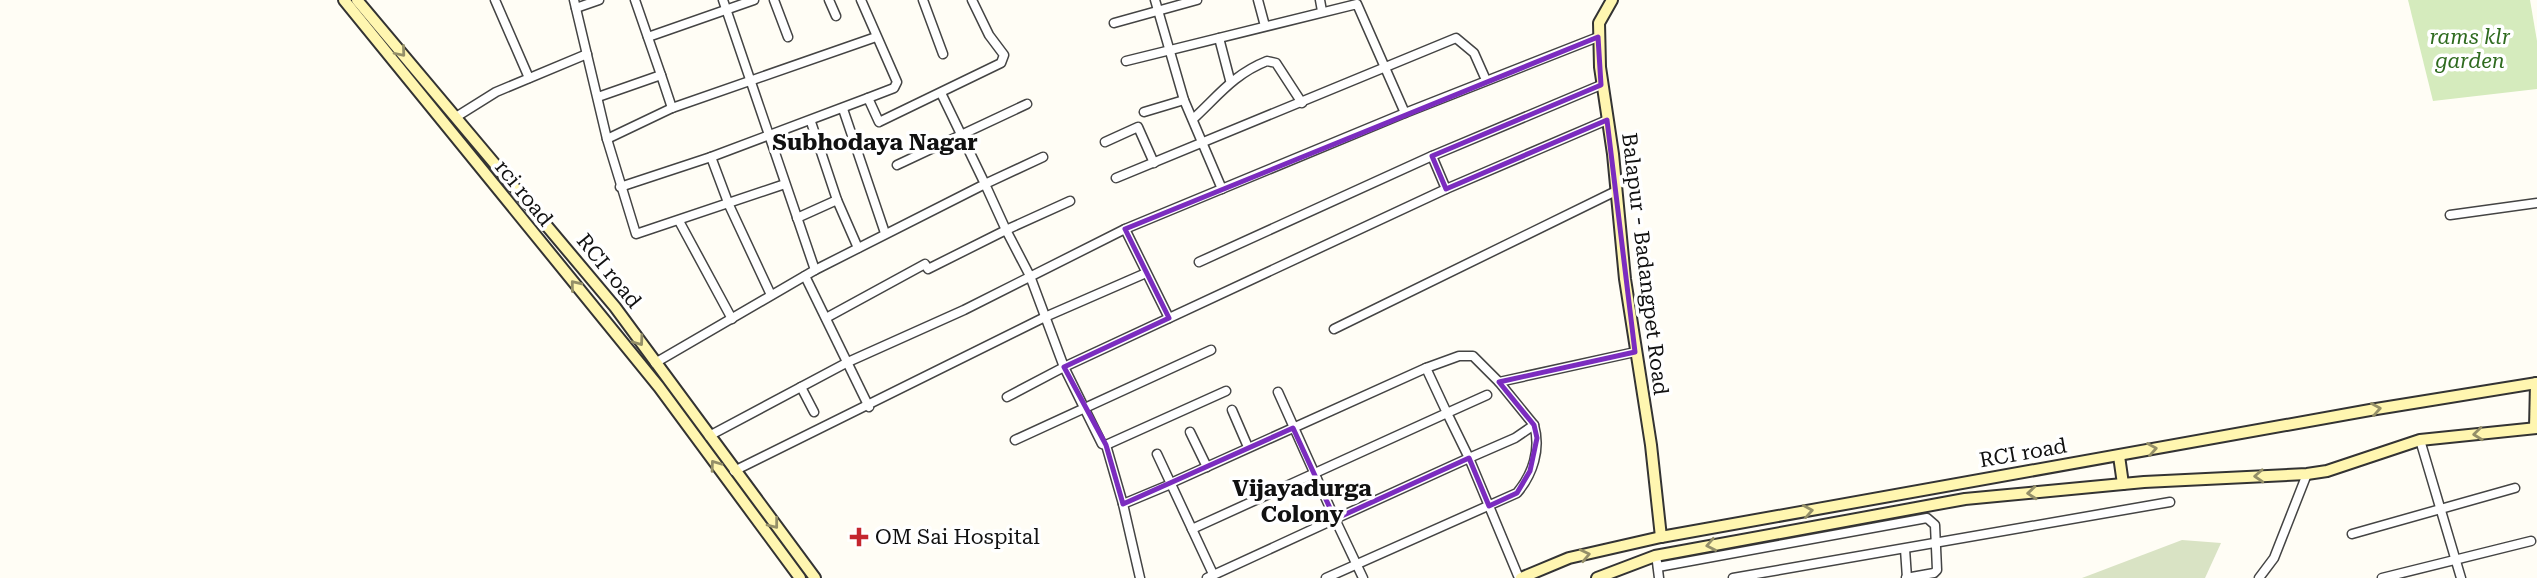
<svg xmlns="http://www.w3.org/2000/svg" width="2537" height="578" font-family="'Roboto Serif',serif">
	<rect width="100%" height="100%" fill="#fffdf5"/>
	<path fill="#d5ebbd" d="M 2408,0 L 2530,0 L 2537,41 L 2537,89 L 2433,101 Z"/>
	<path fill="#d9e3c4" d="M 2182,540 L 2221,543 L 2205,578 L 2082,578 Z"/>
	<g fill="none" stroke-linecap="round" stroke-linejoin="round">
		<defs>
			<g id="street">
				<path d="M 495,0 L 529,78"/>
				<path d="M 574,0 L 607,139 L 636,234 L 785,184"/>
				<path d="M 635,0 L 661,75"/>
				<path d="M 774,0 L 788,37"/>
				<path d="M 829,0 L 836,16"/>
				<path d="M 861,0 L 897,82 L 894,88 L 868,98"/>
				<path d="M 923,0 L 943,54"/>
				<path d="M 1155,0 L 1184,100 L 1222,189"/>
				<path d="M 1258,0 L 1265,26"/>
				<path d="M 1320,0 L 1322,11"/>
				<path d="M 576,8 L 599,0"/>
				<path d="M 1114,23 L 1197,0"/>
				<path d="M 648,37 L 754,0"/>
				<path d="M 1219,38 L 1230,80"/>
				<path d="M 1126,61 L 1357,4 L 1405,113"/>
				<path d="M 598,97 L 661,75 L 672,108"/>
				<path d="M 843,109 L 885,233"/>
				<path d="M 1144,112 L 1184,100"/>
				<path d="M 456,117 L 496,92 L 587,54"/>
				<path d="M 1193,119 C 1218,96 1234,74 1267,61 L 1276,63 L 1302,103"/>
				<path d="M 811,122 L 837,200 L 858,248"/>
				<path d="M 607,139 L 672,108 L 876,37"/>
				<path d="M 1105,142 L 1138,127 L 1154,163"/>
				<path d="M 1432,156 L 1446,189"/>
				<path d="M 711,157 L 868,98 L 879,122 L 1001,63 L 1004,55 L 989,35 L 972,0"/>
				<path d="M 1043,157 L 985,184 L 1006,230 L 1070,201"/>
				<path d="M 897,165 L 1027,104"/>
				<path d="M 1116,178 L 1456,38 L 1474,53 L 1486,80"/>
				<path d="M 620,187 L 711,157 L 729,205 L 771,295"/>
				<path d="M 2450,215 L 2537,203"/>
				<path d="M 797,218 L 837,200"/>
				<path d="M 679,221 L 732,319"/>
				<path d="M 1125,229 L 1169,318"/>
				<path d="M 1199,262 L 1432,156 L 1601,85"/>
				<path d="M 815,270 L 985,184 L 941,93"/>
				<path d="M 805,276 L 869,407"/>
				<path d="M 826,318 L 925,264 L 928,269 L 1006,230 L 1030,276 L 1064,367 L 1446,189 L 1607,120"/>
				<path d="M 1334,329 L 1616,191"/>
				<path d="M 655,363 L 815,270 L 723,0"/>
				<path d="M 1426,368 L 1459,356 L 1473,356 L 1499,382 L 1635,352"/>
				<path d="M 1499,382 L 1534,425 L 1515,438 L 1469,458 L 1519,578"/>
				<path d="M 801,387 L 814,412"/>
				<path d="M 1278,392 L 1335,519 L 1469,458 L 1447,413 L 1487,395"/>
				<path d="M 1007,397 L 1064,367 L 1102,444 L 1106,445 L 1226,391"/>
				<path d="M 1232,410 L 1248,447"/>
				<path d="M 1190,432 L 1207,467"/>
				<path d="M 709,436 L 848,362 L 964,310 L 1125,229 L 1405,113 L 1598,37"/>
				<path d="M 1015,440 L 1211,350"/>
				<path d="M 2420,440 L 2461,578"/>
				<path d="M 1106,445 L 1123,504"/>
				<path d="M 1157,454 L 1213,574"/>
				<path d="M 734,471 L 1045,317 L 1146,273"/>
				<path d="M 1171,483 L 1426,368 L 1447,413 L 1192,529"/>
				<path d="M 2352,534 L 2515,488"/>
				<path d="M 1905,549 L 1907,578"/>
				<path d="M 1657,562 L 1659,578"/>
				<path d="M 1658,567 L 1927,518 L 1935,525 L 1937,570 L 1934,573 L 1906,578"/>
				<path d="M 1140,578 L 1123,504 L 1171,484"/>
				<path d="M 1207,578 L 1335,519 L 1363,578"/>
				<path d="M 1326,578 L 1517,493 C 1533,474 1541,449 1534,425"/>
				<path d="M 1733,578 L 2170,502"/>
				<path d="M 2259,578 L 2274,558 L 2307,474"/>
				<path d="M 2382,578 L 2531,541"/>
			</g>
			<g id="secondary">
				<path d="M 344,0 L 659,387 L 800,578"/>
				<path d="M 357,0 L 615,307 L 815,578"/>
				<path d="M 1612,0 L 1599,23 L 1600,67 L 1613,154 L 1625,279 L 1651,445 L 1661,537"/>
				<path d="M 2535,428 L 2536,383"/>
				<path d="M 2119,456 L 2123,484"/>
				<path d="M 1521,578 L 1569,558 L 1661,537 L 2370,410 L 2537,383"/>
				<path d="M 1597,578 L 1655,556 L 1965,499 L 2144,482 L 2307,474 L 2327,471 L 2420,440 L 2537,428"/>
			</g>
		</defs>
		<use href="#street" stroke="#444" stroke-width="11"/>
		<use href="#secondary" stroke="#333" stroke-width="14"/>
		<use href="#street" stroke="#fff" stroke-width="8"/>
		<use href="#secondary" stroke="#fff6b0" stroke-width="10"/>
	</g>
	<defs><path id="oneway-chevron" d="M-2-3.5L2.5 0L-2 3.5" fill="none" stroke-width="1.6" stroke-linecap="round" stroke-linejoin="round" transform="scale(1.75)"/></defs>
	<g stroke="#948f68">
		<use href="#oneway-chevron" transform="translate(401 52) rotate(50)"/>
		<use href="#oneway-chevron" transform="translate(575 285) rotate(-129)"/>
		<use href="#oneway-chevron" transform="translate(639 341) rotate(54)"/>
		<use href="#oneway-chevron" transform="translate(2376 409) rotate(-10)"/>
		<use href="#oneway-chevron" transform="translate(2478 434) rotate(174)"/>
		<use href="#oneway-chevron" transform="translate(2152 449) rotate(-10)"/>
		<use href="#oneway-chevron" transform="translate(715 465) rotate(-126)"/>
		<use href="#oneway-chevron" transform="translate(2259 476) rotate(177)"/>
		<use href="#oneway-chevron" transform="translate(2032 493) rotate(175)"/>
		<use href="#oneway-chevron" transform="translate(1808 511) rotate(-10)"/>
		<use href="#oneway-chevron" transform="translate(774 524) rotate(52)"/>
		<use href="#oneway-chevron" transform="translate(1711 545) rotate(169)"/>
		<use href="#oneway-chevron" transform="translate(1585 555) rotate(-12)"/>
	</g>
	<path fill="none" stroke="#7b2cbf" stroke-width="5" stroke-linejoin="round" d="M 1598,37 L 1601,85 L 1432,156 L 1446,189 L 1607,120 L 1635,352 L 1499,382 L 1534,425 L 1537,438 L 1530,471 L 1517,493 L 1489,506 L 1469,458 L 1335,519 L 1293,428 L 1123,504 L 1106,445 L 1064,367 L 1169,318 L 1125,229 Z"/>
	<path fill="#c4262e" stroke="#fff" stroke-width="2.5" d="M855.5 526.5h7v7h7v7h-7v7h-7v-7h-7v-7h7z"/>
	<g text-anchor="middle" stroke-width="7" stroke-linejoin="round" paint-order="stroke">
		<g font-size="21" font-style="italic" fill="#2f6b1f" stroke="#fff">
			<text x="2470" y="44">rams klr<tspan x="2470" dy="24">garden</tspan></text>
		</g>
		<g font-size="21" fill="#111" stroke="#fff">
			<text transform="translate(524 193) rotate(51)" y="7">rci road</text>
			<text transform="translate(1645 264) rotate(83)" y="7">Balapur - Badangpet Road</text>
			<text transform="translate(609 271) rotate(51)" y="7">RCI road</text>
			<text transform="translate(2023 453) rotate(-10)" y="7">RCI road</text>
		</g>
		<g font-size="21" fill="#111" stroke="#fff" text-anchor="start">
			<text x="875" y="544">OM Sai Hospital</text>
		</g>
		<g font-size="23" font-weight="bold" fill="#111" stroke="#fff">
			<text x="875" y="150">Subhodaya Nagar</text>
			<text x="1302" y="496">Vijayadurga<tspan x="1302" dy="26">Colony</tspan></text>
		</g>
	</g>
</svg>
